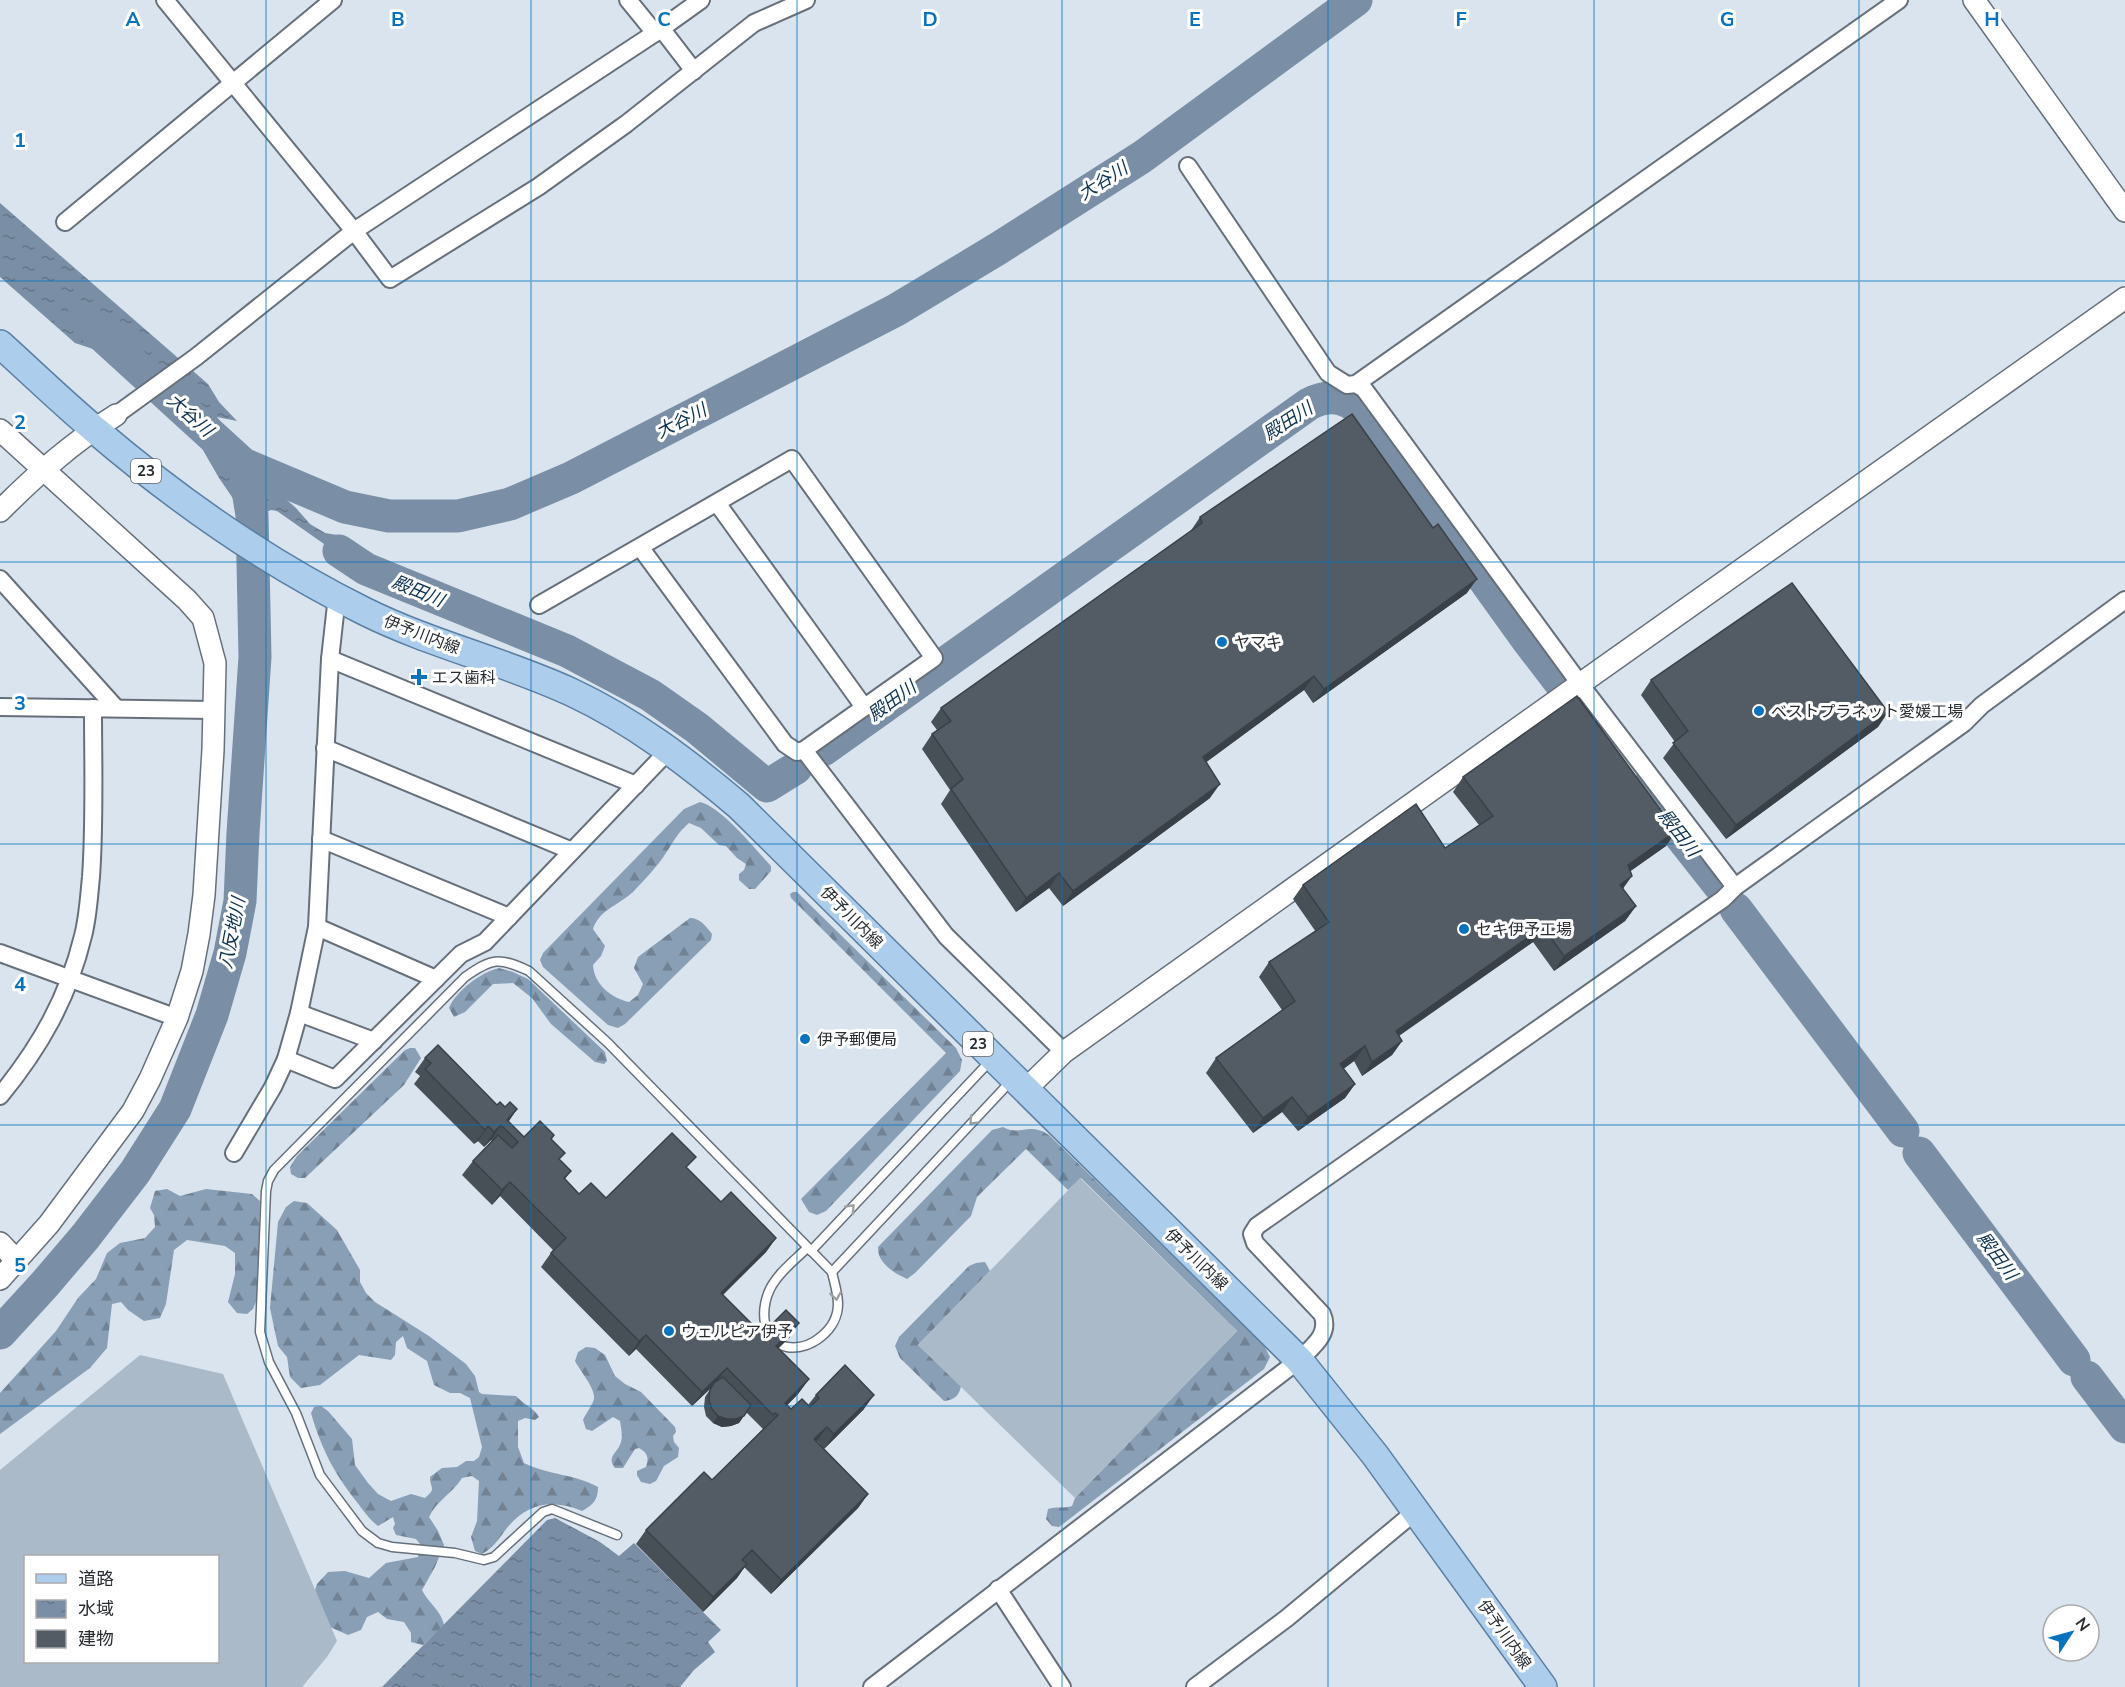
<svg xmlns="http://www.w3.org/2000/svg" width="2125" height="1687" font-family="'Nunito Sans','Noto Sans JP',sans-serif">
	<defs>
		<pattern id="forest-firs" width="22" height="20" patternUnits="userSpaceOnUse" patternTransform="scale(1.5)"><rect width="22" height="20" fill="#899fb5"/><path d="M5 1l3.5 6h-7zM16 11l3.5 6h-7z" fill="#708294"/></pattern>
		<pattern id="water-ripples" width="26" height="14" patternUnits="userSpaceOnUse" patternTransform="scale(1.5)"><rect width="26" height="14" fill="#7a8fa5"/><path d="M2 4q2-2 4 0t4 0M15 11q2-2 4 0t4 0" fill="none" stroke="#647587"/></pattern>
	</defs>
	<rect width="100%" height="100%" fill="#d9e4ef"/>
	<g fill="url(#forest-firs)">
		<path d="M 700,802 C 723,808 754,848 771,866 L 771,871 L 755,889 L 749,889 L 739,880 L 739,874 L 744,870 L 746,864 L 737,858 L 726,846 L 719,845 L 701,828 L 689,823 C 678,832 674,841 666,853 C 657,867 645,879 633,892 C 619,905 599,910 593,929 L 605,946 L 601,956 L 593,965 C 594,984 611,998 629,1002 L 638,995 L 643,984 L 634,968 L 638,957 L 690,918 C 700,918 706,926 712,934 L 711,940 L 625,1024 L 618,1028 L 608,1025 L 543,967 L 540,960 L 543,953 L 684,809 Z"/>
		<path d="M 793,892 L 797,892 L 956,1048 L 962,1060 L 960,1071 L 826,1211 L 817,1215 L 809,1212 L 801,1199 L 946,1053 L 791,898 L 790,894 Z"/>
		<path d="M 499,968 L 513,972 L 528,979 L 605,1052 L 607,1061 L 604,1064 L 595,1062 L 551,1024 L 532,998 L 513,983 L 493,984 L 465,1012 L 454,1017 L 449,1008 C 456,991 481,972 499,968 Z"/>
		<path d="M 410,1048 L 415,1048 L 421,1058 L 404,1085 L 305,1178 L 298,1178 L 291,1174 L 290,1167 L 297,1156 L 405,1050 Z"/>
		<path d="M 1003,1127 C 1021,1137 1028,1121 1049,1135 L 1264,1345 L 1270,1357 L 1264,1369 L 1059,1527 L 1052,1526 L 1046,1519 L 1048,1509 C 1056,1506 1064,1509 1072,1506 L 1075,1498 L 1237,1331 L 1081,1178 L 1068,1190 L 1026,1149 L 977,1197 L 971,1216 L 915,1273 L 907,1279 C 894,1273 877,1263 878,1247 L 992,1130 Z"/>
		<path d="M 167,1189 L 180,1196 L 206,1189 L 252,1194 L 260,1201 L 257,1299 L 253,1309 L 247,1314 L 237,1313 L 228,1302 L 235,1274 L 235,1253 L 225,1246 L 187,1240 L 174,1250 L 166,1304 L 160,1318 L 144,1321 L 128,1310 L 121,1302 L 112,1304 L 107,1348 L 90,1368 L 0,1434 L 0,1393 L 56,1331 L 78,1298 L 96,1279 L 107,1253 L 120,1243 L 145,1238 L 155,1227 L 154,1215 L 150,1208 L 155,1191 Z"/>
		<path d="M 294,1201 L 307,1203 L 337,1230 L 360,1270 L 360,1282 L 366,1293 L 375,1302 L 429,1336 L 466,1364 L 475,1376 L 479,1392 L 482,1394 L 516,1396 C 523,1404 534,1408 539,1417 L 535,1420 L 525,1418 L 518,1421 L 518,1447 L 524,1463 C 548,1475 575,1474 598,1487 C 598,1500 593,1505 582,1511 C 553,1499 528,1502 507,1528 C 499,1538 494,1548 482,1554 L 475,1551 L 471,1537 L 477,1521 L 479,1481 L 472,1476 L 462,1478 C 453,1493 437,1500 429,1517 L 438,1531 L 444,1545 L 435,1567 L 422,1590 C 428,1603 441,1610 444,1625 L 423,1645 L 411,1642 L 411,1633 L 404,1622 L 387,1619 L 378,1612 L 367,1617 L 361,1630 L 348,1635 L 330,1627 L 315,1590 L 317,1584 L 328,1572 L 345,1571 L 369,1578 L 386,1563 L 418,1557 L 420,1544 L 416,1539 L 396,1535 L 393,1528 L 395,1524 L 393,1517 L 378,1526 C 369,1519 363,1510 356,1501 C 334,1473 321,1448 311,1413 L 314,1407 L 321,1406 L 328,1411 L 352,1439 L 355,1465 L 368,1483 L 378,1494 L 391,1501 L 411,1494 L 425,1498 C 437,1488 430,1489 430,1477 L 442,1468 L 457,1467 L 466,1461 L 474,1461 L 479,1457 L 482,1447 L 470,1398 L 460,1393 L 450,1393 L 434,1385 L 427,1361 L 407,1348 L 403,1336 L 396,1342 L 395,1355 L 391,1360 L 359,1355 L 320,1385 L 301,1388 L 290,1377 L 287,1357 L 278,1346 L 270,1308 L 278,1222 L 286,1207 Z"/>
		<path d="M 985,1262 L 990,1271 L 918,1345 L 961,1386 C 959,1396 954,1400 944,1401 L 900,1358 L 895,1346 L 899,1337 L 969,1266 L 976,1263 Z"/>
		<path d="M 586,1347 L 595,1348 L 605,1355 L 615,1376 L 625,1384 L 641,1392 L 675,1427 L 676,1432 L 673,1436 L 674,1442 L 679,1448 L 678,1457 L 664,1466 L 656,1481 L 650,1484 L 641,1482 L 637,1475 L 637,1471 L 646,1467 C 649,1458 648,1453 639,1448 L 635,1449 L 623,1468 L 615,1468 C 606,1456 618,1453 621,1442 C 623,1435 621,1428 620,1421 L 613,1417 L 592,1431 L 586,1429 L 583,1420 C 585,1415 593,1404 594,1399 C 596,1389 580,1371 575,1361 L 578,1352 Z"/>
	</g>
	<g fill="#abbac9" fill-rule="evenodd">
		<path d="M 1080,1178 L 1237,1331 L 1075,1498 L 918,1345 Z"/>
		<path d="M 140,1355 L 223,1374 L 337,1641 L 327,1657 L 302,1687 L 0,1687 L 0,1470 ZM 26,1556 L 218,1556 L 218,1662 L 26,1662 Z"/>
	</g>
	<g fill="url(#water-ripples)">
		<path d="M 0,203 L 208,384 L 219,402 L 237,421 L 217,417 L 262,478 L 296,508 L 310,524 L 325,533 L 337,535 L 346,539 L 340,546 L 363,562 L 379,570 L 375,578 L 364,572 L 277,511 L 271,510 L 264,513 L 261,520 L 262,530 L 247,519 L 219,478 L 204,452 L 192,426 L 167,387 L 152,374 L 143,359 L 127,348 L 106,347 L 96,350 L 75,343 L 0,277 Z"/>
		<path d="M 555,1518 L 600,1542 L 619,1556 L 634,1543 L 721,1630 L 708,1642 L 715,1652 L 694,1670 L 680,1687 L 382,1687 L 547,1520 Z"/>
	</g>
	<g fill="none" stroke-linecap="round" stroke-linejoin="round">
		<g stroke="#7a8fa5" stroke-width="33">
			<path d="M 83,318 L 243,464 L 345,507 L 389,516 L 458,516 L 510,504 L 571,478 L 896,310 L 999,248 L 1142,157 L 1356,0"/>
			<path d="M 339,551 L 366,569 L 567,651 L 650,695 L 697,728 L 767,786 L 796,768"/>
			<path d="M 823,750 L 1309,404 C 1333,392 1351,398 1368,418 L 1529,642 L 1588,719"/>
			<path d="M 1644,790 L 1719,885"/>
			<path d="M 1736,909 L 1903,1131"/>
			<path d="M 1919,1153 L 2074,1360"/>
			<path d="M 0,1333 L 44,1285 L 85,1237 L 135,1172 L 175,1109 L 212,1015 L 230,953 L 240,901 L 243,833 L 255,657 L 252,515 L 246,478"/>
			<path d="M 2087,1377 L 2125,1427"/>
		</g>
		<defs>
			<g id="service">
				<path d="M 811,1251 L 992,1059"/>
				<path d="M 832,1272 L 1011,1081"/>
				<path d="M 617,1535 L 552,1509 L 543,1512 L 494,1557 L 484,1560 L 455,1553 L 392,1547 L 378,1543 L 362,1531 L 320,1475 L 296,1413 L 269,1362 L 260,1332 L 266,1191 L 268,1181 L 274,1170 L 465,977 C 492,958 499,957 529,971 L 608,1043 L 832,1272 C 834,1282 838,1293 838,1304 C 838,1329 811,1351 787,1347 C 760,1342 761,1308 770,1289 C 778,1273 795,1260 807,1248"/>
			</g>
			<g id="minor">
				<path d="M 165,0 L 354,231 L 390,279 L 538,187 L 626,124 L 754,23 L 806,0"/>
				<path d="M 628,0 L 655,33"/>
				<path d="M 661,28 L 694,71"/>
				<path d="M 1188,166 L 1328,373 L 1347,385 L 1356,384 L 1899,0"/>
				<path d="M 65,222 L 333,0"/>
				<path d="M 1356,384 L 1364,389 L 1580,684 L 1735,887"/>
				<path d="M 116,415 L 196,357 L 354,231 L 655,33 L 701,0"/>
				<path d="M 717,503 L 864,707"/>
				<path d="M 0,579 L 116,708"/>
				<path d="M 539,605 L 792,459 L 934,658 L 804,750 L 797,752 L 785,744 L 640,547"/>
				<path d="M 330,659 L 636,785"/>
				<path d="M 0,707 L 214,710"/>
				<path d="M 325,748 L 572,851"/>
				<path d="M 804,750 L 946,936 L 1064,1052"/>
				<path d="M 321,839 L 509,917"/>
				<path d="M 317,927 L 436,979"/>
				<path d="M 0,953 L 177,1018"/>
				<path d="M 299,1013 L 374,1041"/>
				<path d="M 286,1059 L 335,1079 L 461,954 L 485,942 L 669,750"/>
				<path d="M 0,1096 C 40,1047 68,998 83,936 C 88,917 89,896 91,877 C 95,821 93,764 93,708"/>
				<path d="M 234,1153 L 273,1087 L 286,1059 L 299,1013 L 317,927 L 330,659 L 337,596"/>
				<path d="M 998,1589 L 1062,1687"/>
				<path d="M 872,1687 L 1299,1360 C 1312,1347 1331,1334 1322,1314 L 1255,1243 L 1252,1234 L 1257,1226 L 1723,899 L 1735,887 L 1964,723 L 1982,705 L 2125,600"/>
				<path d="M 1195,1687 L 1287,1618 L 1416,1511"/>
			</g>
			<g id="tertiary">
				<path d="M 1974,0 L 2125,211"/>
				<path d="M 0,430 L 187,600 L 203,618 L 215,663 L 213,750 L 204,895 L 199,934 L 192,971 L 177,1018 L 150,1079 L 133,1111 L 49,1224 L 0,1279"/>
				<path d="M 0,511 C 37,474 72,443 116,415"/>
				<path d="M 1025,1090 L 1064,1052 L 1580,684 L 2125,298"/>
				<path d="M 0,1243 L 17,1261"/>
			</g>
			<path id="primary" d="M 0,344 C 31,372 62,402 94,429 C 177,500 267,563 364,611 C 430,644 504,661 571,692 C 633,721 687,762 739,806 L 1299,1360 L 1375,1455 L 1543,1687"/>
		</defs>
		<use href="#service" stroke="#67707a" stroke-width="11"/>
		<use href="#minor" stroke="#67707a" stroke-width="20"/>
		<use href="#tertiary" stroke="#67707a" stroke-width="24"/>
		<use href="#primary" stroke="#5a7fa2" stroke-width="30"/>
		<use href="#service" stroke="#fff" stroke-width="8"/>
		<use href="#minor" stroke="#fff" stroke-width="16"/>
		<use href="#tertiary" stroke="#fff" stroke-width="21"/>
		<use href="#primary" stroke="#accdec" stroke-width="27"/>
	</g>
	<g fill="#474f57">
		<path d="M 1200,517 L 1467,593 L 1313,703 L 1304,690 L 1206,762 L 1210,798 L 1063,906 L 1049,888 L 1016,912 L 941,804 L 950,790 L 922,749 L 932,734 L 937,730 L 931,722 L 941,708 L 1190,532 Z"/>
		<path d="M 1651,680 L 1888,712 L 1878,727 L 1726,839 L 1663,758 L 1675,742 L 1641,695 Z"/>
		<path d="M 1463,777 L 1676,831 L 1666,846 L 1630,871 L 1623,889 L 1636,906 L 1625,921 L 1554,971 L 1533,942 L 1399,1036 L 1402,1041 L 1392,1055 L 1362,1076 L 1354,1061 L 1343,1069 L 1355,1084 L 1345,1098 L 1298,1131 L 1282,1112 L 1253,1133 L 1206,1073 L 1216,1058 L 1282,1010 L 1259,977 L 1269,962 L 1316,932 L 1293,899 L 1303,885 L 1445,848 L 1479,825 L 1453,792 Z"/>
		<path d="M 425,1058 L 497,1105 L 517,1109 L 508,1122 L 524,1137 L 554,1135 L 551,1139 L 560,1160 L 571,1171 L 565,1179 L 579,1194 L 606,1198 L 688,1169 L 721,1202 L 776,1238 L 766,1252 L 723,1295 L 762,1334 L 799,1323 L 789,1338 L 778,1348 L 809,1379 L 798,1394 L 787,1405 L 791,1409 L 808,1405 L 816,1395 L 864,1409 L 824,1449 L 817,1441 L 816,1442 L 868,1494 L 858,1508 L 771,1594 L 744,1567 L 737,1578 L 703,1612 L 636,1544 L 646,1530 L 712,1480 L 763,1429 L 746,1412 L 739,1423 L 731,1426 L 722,1427 L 713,1423 L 706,1416 L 704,1407 L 705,1397 L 711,1388 L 692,1406 L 636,1349 L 629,1356 L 541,1267 L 553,1250 L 500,1196 L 492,1205 L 462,1175 L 473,1161 L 492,1141 L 491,1140 L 484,1147 L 478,1141 L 474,1144 L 414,1084 L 420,1076 L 415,1072 Z"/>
	</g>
	<g fill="#3a4047">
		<path d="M 1477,579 L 1467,593 L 1313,703 L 1324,689 Z"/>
		<path d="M 1314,676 L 1304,690 L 1193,772 L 1203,757 Z"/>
		<path d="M 1888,712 L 1878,727 L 1726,839 L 1736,825 Z"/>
		<path d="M 1220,784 L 1210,798 L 1063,906 L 1073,891 Z"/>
		<path d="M 1676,831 L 1666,846 L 1618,880 L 1628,865 Z"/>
		<path d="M 1059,873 L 1049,888 L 1016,912 L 1026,898 Z"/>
		<path d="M 1632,876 L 1622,890 L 1620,885 Z"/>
		<path d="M 1636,906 L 1625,921 L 1554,971 L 1564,956 Z"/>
		<path d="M 1543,927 L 1533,942 L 1385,1045 L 1396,1031 Z"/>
		<path d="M 1402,1041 L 1392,1055 L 1362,1076 L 1372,1062 Z"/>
		<path d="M 1365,1046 L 1354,1061 L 1330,1079 L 1340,1064 Z"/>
		<path d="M 1355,1084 L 1345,1098 L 1298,1131 L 1308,1117 Z"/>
		<path d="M 1292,1097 L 1282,1112 L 1253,1133 L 1263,1118 Z"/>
		<path d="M 517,1109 L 507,1124 L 507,1120 Z"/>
		<path d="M 501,1125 L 491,1140 L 484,1147 L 494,1132 Z"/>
		<path d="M 488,1126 L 478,1141 L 474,1144 L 485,1130 Z"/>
		<path d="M 510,1182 L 500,1196 L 492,1205 L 502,1190 Z"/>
		<path d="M 776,1238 L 766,1252 L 710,1307 L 721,1293 Z"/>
		<path d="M 799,1323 L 789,1338 L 766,1361 L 776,1346 Z"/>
		<path d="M 646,1335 L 636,1349 L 629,1356 L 639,1341 Z"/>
		<path d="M 727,1368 L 716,1382 L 714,1383 L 711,1388 L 692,1406 L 702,1392 Z"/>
		<path d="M 809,1379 L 798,1394 L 778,1415 L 785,1403 Z"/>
		<path d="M 874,1395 L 864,1409 L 824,1449 L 834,1434 Z"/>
		<path d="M 718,1416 L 744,1416 L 739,1423 L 731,1426 L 722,1427 L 713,1423 Z"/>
		<path d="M 827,1427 L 817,1441 L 804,1454 L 814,1439 Z"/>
		<path d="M 868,1494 L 858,1508 L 771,1594 L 781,1580 Z"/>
		<path d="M 747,1564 L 737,1578 L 703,1612 L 713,1597 Z"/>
	</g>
	<g fill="#535c65" stroke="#3a4047" stroke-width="1.5">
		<path d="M 1352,414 L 1433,528 L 1438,524 L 1477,579 L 1324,689 L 1314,676 L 1203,757 L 1220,784 L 1073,891 L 1059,873 L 1026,898 L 951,789 L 963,779 L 932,734 L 951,721 L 941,708 L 1202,523 L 1200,517 Z"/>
		<path d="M 1792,583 L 1888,712 L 1736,825 L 1673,743 L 1688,731 L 1651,680 Z"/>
		<path d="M 1577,696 L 1676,831 L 1628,865 L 1632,876 L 1620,885 L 1636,906 L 1564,956 L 1543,927 L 1396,1031 L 1402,1041 L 1372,1062 L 1365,1046 L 1340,1064 L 1355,1084 L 1308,1117 L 1292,1097 L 1263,1118 L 1216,1058 L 1295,1001 L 1269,962 L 1329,922 L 1303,885 L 1416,804 L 1445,848 L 1493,816 L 1463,777 Z"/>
		<path d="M 438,1045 L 497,1105 L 500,1102 L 505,1107 L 510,1102 L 517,1109 L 507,1120 L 524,1137 L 540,1121 L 554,1135 L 551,1139 L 565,1153 L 559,1159 L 571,1171 L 564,1178 L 579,1194 L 591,1183 L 606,1198 L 672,1133 L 696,1157 L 686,1167 L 721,1202 L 731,1192 L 776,1238 L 721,1293 L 762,1334 L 786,1310 L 799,1323 L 776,1346 L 809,1379 L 785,1403 L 791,1409 L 802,1399 L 810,1407 L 819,1398 L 816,1395 L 845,1365 L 874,1395 L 834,1434 L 827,1427 L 814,1439 L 868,1494 L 781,1580 L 752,1550 L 742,1560 L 747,1564 L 713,1597 L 646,1530 L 704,1472 L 712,1480 L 778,1415 L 775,1413 L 773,1415 L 727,1368 L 702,1392 L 646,1335 L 639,1341 L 551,1253 L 566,1238 L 510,1182 L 502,1190 L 473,1161 L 498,1135 L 512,1148 L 518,1142 L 501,1125 L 494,1132 L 488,1126 L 485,1130 L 425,1069 L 431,1063 L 425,1058 Z"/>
		<path d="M 723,1377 L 751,1405 L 744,1416 L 736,1419 L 727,1419 L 718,1416 L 712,1409 L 709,1400 L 710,1390 L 714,1383 Z"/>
	</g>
	<defs><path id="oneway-chevron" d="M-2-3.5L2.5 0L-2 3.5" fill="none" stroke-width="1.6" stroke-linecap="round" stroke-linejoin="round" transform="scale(1.5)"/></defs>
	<g stroke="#9ea0a2">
		<use href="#oneway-chevron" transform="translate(973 1121) rotate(133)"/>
		<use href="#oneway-chevron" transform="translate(851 1208) rotate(-47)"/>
		<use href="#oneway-chevron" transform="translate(836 1296) rotate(81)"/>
	</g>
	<path fill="none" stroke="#0773be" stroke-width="1.5" stroke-opacity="0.55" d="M 266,0 L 266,1687M 531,0 L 531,1687M 797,0 L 797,1687M 1062,0 L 1062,1687M 1328,0 L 1328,1687M 1594,0 L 1594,1687M 1859,0 L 1859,1687M 0,281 L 2125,281M 0,562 L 2125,562M 0,844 L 2125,844M 0,1125 L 2125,1125M 0,1406 L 2125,1406"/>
	<g fill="#0773be" stroke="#fff" stroke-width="2">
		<circle cx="1222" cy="642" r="6"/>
		<path d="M416 668h6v6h6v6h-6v6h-6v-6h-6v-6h6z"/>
		<circle cx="1759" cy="711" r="6"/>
		<circle cx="1464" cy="929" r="6"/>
		<circle cx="805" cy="1039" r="6"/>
		<circle cx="669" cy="1331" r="6"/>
	</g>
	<g text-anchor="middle" stroke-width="6" stroke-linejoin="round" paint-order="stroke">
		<g fill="#fff" stroke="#686b6e" stroke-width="1.5">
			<rect x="131" y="459" width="30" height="24" rx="4.5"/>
			<rect x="963" y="1032" width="30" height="24" rx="4.5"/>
		</g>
		<g font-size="15" font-weight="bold" fill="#282c30">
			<text x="146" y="476">23</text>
			<text x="978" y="1049">23</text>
		</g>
		<g font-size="16" fill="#282c30" stroke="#fff">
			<text transform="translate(422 634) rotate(21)" y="6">伊予川内線</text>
			<text transform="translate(852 917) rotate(45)" y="6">伊予川内線</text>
			<text transform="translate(1197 1259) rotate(44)" y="6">伊予川内線</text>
			<text transform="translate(1505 1634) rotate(55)" y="6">伊予川内線</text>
		</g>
		<g font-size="16" fill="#282c30" stroke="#fff" text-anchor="start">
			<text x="1234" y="648">ヤマキ</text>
			<text x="432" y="683">エス歯科</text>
			<text x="1771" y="717">ベストプラネット愛媛工場</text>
			<text x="1476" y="935">セキ伊予工場</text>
			<text x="817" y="1045">伊予郵便局</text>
			<text x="681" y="1337">ウェルピア伊予</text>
		</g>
		<g font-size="18" font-style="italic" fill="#0c3252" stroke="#fff">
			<text transform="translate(1103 181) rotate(-32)" y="6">大谷川</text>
			<text transform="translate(190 415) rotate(42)" y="6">大谷川</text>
			<text transform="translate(681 421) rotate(-27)" y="6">大谷川</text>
			<text transform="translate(1288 421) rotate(-33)" y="6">殿田川</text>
			<text transform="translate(418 591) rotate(22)" y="6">殿田川</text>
			<text transform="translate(892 701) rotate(-36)" y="6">殿田川</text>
			<text transform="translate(1679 833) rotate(52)" y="6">殿田川</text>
			<text transform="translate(232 933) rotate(-79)" y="6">八反地川</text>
			<text transform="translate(1997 1256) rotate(53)" y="6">殿田川</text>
		</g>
	</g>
	<g font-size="20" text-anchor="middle" font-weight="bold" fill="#0773be" stroke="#fff" stroke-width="6" stroke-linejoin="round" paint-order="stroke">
		<text x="133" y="26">A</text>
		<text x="398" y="26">B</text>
		<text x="664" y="26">C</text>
		<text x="930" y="26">D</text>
		<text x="1195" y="26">E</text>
		<text x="1461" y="26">F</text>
		<text x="1727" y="26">G</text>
		<text x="1992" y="26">H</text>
		<text x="20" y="147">1</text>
		<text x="20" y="429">2</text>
		<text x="20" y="710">3</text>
		<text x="20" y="991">4</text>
		<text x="20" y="1272">5</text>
	</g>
	<rect x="24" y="1555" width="195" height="108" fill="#ffffff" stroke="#a9abac" stroke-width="1.5"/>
	<rect x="36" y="1574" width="30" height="9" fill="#accdec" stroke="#a9abac" stroke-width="1.5"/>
	<text x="78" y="1585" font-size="18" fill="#282c30">道路</text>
	<rect x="36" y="1600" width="30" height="18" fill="url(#water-ripples)" stroke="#a9abac" stroke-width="1.5"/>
	<text x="78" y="1615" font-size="18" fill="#282c30">水域</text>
	<rect x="36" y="1630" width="30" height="18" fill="#535c65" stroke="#a9abac" stroke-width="1.5"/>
	<text x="78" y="1645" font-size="18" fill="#282c30">建物</text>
	<g transform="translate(2071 1633) rotate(54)"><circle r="28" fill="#ffffff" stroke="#a9abac" stroke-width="1.5"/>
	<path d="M0-4.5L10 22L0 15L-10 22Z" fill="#0773be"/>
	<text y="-9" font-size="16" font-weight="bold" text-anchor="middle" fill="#282c30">N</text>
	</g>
</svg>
